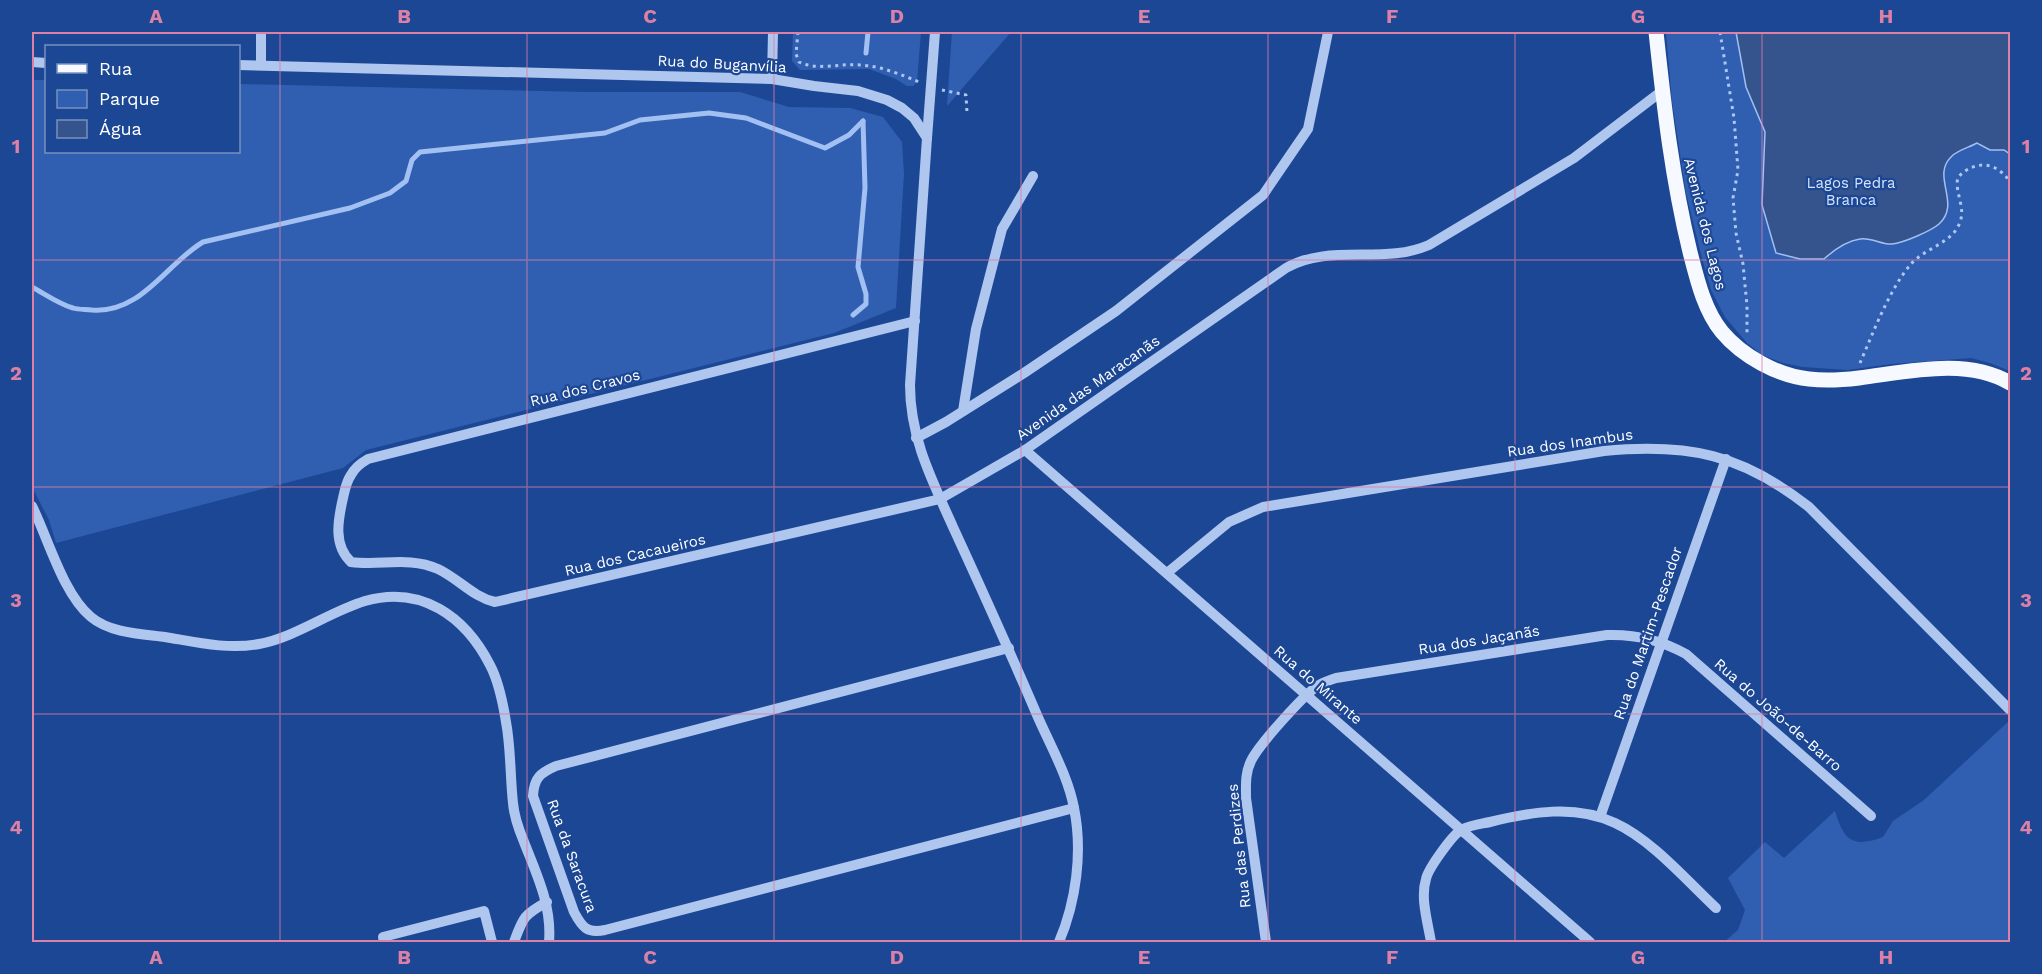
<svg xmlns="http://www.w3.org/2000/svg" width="2042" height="974" font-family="'Work Sans',sans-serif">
	<rect width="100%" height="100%" fill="#1c4794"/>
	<g fill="#305fb2">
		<path d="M 793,32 L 921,32 L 917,82 L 913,86 L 907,86 L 896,79 L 869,69 L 800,70 L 792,61 Z"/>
		<path d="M 952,32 L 1011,32 L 947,106 Z"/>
		<path d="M 1666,32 L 2010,32 L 2010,371 L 1990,363 L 1971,358 L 1891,364 L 1848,370 L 1803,367 L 1783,363 L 1762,355 L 1747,343 L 1725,317 L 1711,290 L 1702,258 L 1686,193 L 1672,101 Z"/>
		<path d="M 32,80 L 46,80 L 46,152 L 238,152 L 239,84 L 585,92 L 740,92 L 789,107 L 850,108 L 883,117 L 902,142 L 904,174 L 896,308 L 834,333 L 366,450 L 343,468 L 56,543 L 49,520 L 32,487 Z"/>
		<path d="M 2010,720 L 2010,942 L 1724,942 L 1738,930 L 1745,910 L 1728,878 L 1765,842 L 1784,858 L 1835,811 C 1844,841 1853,848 1883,837 L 1893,821 L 1924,800 Z"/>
	</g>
	<path fill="#35538c" stroke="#a2c0f1" stroke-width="1.5" d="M 1736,32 L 2010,32 L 2010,154 L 2004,150 L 1990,150 L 1977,143 C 1970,147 1958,150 1952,156 C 1930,176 1962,203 1939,224 C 1931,231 1903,243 1892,244 C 1882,245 1871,237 1860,239 C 1846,241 1835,249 1824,259 L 1800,259 L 1776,253 L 1762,205 L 1765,132 L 1746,87 Z"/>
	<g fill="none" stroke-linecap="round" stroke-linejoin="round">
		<g stroke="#a2c0f1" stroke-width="5">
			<path d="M 866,53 L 868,32"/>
			<path d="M 32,287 C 45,294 59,304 73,308 C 79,310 86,309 92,310 C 141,314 166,264 203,242 L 350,208 L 390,193 L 406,181 L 412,160 L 420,152 L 605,133 L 640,120 L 709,113 L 746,118 L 825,148 L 849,135 L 863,121"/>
			<path d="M 853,315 L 866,304 L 866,294 L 858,267 L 865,188 L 863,121"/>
		</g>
		<g stroke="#afc6ef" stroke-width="3" stroke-dasharray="3 4.5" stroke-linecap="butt">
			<path d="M 798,32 L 796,54 L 799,62 C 818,71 839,63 860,65 C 880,66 900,74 919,82"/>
			<path d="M 1720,32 L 1734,118 L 1738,170 L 1733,198 L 1736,233 L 1743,264 L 1747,306 L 1747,336"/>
			<path d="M 942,90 L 966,95 L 967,113"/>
			<path d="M 1860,363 C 1873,333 1890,288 1911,264 C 1925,248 1953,243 1960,222 C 1966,207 1954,192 1958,177 C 1976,159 1997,162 2010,182"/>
		</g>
		<g stroke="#afc6ef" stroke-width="10">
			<path d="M 32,62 L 46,63"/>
			<path d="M 238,65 L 772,79 L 814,86 L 858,91 L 887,100 L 902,108 L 914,118 L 927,138 L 910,385 C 910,438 932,480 953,527 C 982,590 1010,652 1037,715 C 1050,745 1068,776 1074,808 C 1083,852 1076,902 1059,942"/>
			<path d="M 261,65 L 261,32"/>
			<path d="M 772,79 L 773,32"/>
			<path d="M 927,138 L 935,32"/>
			<path d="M 915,321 L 368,459 C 361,463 355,467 351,475 C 346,482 345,490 343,498 C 338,520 333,545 351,562 C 380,566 409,556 438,569 C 459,579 473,597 495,602 L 940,499 L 1025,450 L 1286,268 C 1330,243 1384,265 1429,245 L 1574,158 L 1662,91"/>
			<path d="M 963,411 L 976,329 L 1002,229 L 1033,176"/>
			<path d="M 916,438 L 946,422 L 1024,373 L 1116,311 L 1263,195 L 1308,129 L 1328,32"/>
			<path d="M 1025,450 L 1590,942"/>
			<path d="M 32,506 C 48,538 63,594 91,617 C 110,633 141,634 165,637 C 195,642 228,650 259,644 C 296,637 329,612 365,601 C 421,585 465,616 490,665 C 499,682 503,703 506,722 C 511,748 510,776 513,803 C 514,816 519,830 524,842 C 537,875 552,906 549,942"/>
			<path d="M 1167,573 L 1229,522 L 1263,507 L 1604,451 C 1688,443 1742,454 1809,507 L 2010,710"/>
			<path d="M 1009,648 L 556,766 C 540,773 534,778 533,796 L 574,912 C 582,927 587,934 605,930 L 1074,808"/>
			<path d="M 1600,817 L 1726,459"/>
			<path d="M 384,942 L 383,937 L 484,911 L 492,942"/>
			<path d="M 514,942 C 523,918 523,915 547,902"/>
			<path d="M 1266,942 L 1246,798 C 1246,785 1245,773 1251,761 C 1258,746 1304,694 1319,685 C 1324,682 1330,680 1336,678 L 1607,635 C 1636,634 1661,640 1686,654 L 1871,816"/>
			<path d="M 1431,942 C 1428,923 1420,898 1426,879 C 1428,869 1454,832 1463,829 C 1471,825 1481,824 1490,822 C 1531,812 1575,804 1615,823 C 1652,840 1686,880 1716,908"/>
		</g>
		<path stroke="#f6f9ff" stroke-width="15" d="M 1656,32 C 1664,107 1672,178 1690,252 C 1697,279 1704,310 1722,332 C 1742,356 1778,376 1809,379 C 1825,381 1842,380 1859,378 C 1907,372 1966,357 2010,383"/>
	</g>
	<path fill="none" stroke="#dd80a5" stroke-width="1.5" stroke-opacity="0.55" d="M 280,32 L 280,942M 527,32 L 527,942M 774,32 L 774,942M 1021,32 L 1021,942M 1268,32 L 1268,942M 1515,32 L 1515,942M 1762,32 L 1762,942M 32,260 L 2010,260M 32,487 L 2010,487M 32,714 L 2010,714"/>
	<g text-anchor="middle" stroke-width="4.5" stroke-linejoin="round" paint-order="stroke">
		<g font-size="15" fill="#fff" stroke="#1c4794">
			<text transform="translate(722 64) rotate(3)" y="5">Rua do Buganvília</text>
			<text transform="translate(1705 224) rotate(76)" y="5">Avenida dos Lagos</text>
			<text transform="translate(585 388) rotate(-14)" y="5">Rua dos Cravos</text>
			<text transform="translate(1088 388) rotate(-35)" y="5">Avenida das Maracanãs</text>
			<text transform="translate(1570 443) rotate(-8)" y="5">Rua dos Inambus</text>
			<text transform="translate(635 555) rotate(-13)" y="5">Rua dos Cacaueiros</text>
			<text transform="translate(1648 633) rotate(-71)" y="5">Rua do Martim-Pescador</text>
			<text transform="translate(1479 640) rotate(-9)" y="5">Rua dos Jaçanãs</text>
			<text transform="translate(1318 685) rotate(41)" y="5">Rua do Mirante</text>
			<text transform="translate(1778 715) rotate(41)" y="5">Rua do João-de-Barro</text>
			<text transform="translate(1239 846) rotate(-96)" y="5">Rua das Perdizes</text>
			<text transform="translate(572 856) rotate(70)" y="5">Rua da Saracura</text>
		</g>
		<g font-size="15" fill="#d5e3fa" stroke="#1c4794">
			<text x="1851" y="188">Lagos Pedra<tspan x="1851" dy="17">Branca</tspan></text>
		</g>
	</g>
	<rect width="2042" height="974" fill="none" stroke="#1c4794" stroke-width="66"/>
	<rect x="45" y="45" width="195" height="108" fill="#1c4794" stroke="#7791bf" stroke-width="1.5"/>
	<rect x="57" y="64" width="30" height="9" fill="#f6f9ff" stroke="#7791bf" stroke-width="1.5"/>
	<text x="99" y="75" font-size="18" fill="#ffffff">Rua</text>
	<rect x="57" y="90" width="30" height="18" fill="#305fb2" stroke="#7791bf" stroke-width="1.5"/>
	<text x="99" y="105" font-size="18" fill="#ffffff">Parque</text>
	<rect x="57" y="120" width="30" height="18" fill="#35538c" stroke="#7791bf" stroke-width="1.5"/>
	<text x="99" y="135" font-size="18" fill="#ffffff">Água</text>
	<rect x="33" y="33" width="1976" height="908" fill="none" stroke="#dd80a5" stroke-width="2"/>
	<g font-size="20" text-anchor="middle" font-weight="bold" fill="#dd80a5">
		<text x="156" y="23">A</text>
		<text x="404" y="23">B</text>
		<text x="650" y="23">C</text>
		<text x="897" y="23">D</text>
		<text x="1144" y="23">E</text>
		<text x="1392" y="23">F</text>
		<text x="1638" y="23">G</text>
		<text x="1886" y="23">H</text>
		<text x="16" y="153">1</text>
		<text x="2026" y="153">1</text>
		<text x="16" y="380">2</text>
		<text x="2026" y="380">2</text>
		<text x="16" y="607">3</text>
		<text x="2026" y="607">3</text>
		<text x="16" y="834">4</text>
		<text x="2026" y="834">4</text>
		<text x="156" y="964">A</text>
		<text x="404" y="964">B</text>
		<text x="650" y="964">C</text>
		<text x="897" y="964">D</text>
		<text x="1144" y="964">E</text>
		<text x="1392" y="964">F</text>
		<text x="1638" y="964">G</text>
		<text x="1886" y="964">H</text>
	</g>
</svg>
